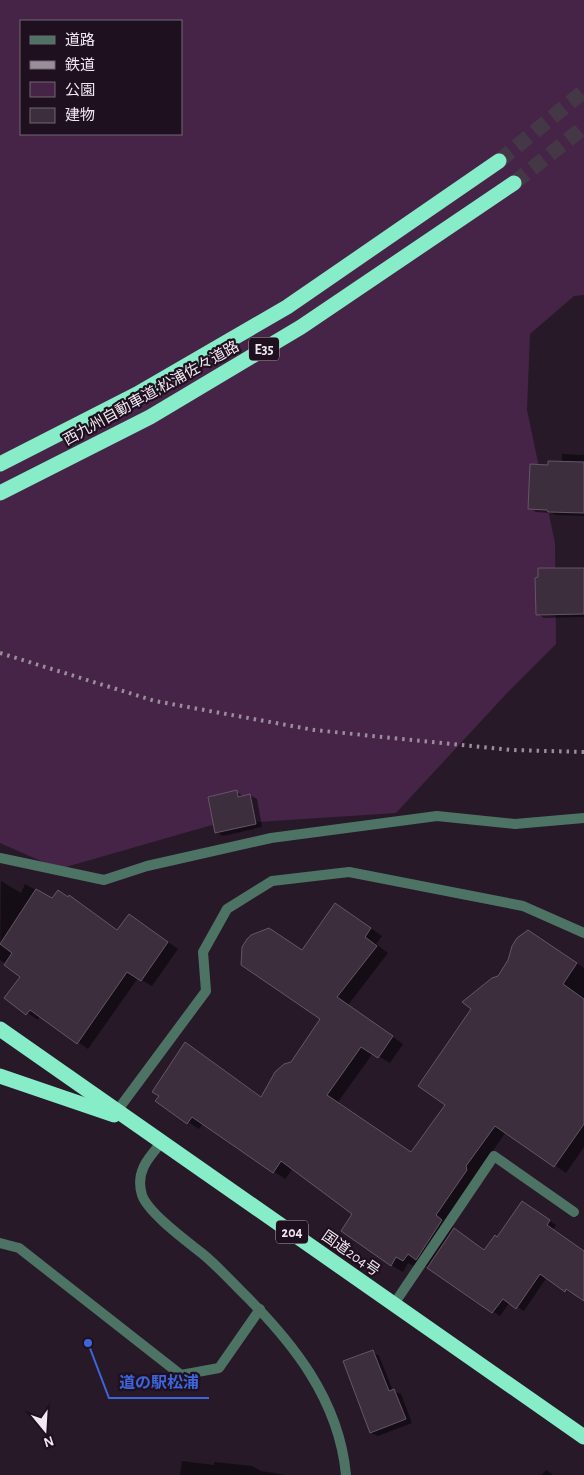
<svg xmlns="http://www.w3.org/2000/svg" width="584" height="1475" font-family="'Alegreya Sans','Noto Sans JP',sans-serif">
	<rect width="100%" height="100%" fill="#271928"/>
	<path fill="#462448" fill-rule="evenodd" d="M 0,0 L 584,0 L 584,295 L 574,296 L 530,334 L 527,410 L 555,543 L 556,644 L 508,692 L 396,813 L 212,825 L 59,869 L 0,843 ZM 21,21 L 181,21 L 181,134 L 21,134 Z"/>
	<g fill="#0007">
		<path d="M 562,454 L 584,455 L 584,516 L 556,515 L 551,513 L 536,512 L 530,508 L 549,466 L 562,462 Z"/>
		<path d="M 584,569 L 584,617 L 544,618 L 538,614 Z"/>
		<path d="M 237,792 L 244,797 L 250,795 L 257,799 L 262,827 L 223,836 L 216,832 Z"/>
		<path d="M 1,881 L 21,893 L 25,884 L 52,899 L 58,891 L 80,903 L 118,931 L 139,922 L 178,949 L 152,986 L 138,978 L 88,1049 L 40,1016 L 38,1020 L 5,998 L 22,976 L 0,960 Z"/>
		<path d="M 335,904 L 382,936 L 376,944 L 388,953 L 348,1005 L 403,1044 L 390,1063 L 373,1053 L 338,1102 L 412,1153 L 446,1104 L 499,977 L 540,938 L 584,968 L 584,1147 L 566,1173 L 506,1132 L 478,1172 L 446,1223 L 453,1227 L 452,1229 L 485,1251 L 529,1207 L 556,1225 L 553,1230 L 584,1251 L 584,1299 L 573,1292 L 572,1294 L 547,1277 L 524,1311 L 510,1302 L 500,1316 L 419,1261 L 415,1267 L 408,1263 L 403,1272 L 391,1265 L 354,1214 L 293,1168 L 285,1179 L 203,1124 L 199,1129 L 188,1122 L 186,1044 L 262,1097 L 292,1063 L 322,1018 L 269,929 L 303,951 Z"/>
		<path d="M 373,1352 L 379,1356 L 393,1391 L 401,1394 L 412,1423 L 378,1436 L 371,1433 Z"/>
		<path d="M 182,1461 L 214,1465 L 214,1462 L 252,1466 L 261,1471 L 286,1475 L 180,1475 Z"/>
		<path d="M 546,1470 L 552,1474 L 554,1475 L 542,1475 Z"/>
	</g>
	<g fill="#3d2e3e" stroke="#665567">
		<path d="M 548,461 L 584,462 L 584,513 L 548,512 L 547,510 L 528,509 L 530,464 L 548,465 Z"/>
		<path d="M 538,568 L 584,568 L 584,614 L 536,615 L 535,578 L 538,577 Z"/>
		<path d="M 237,790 L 238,797 L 250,794 L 256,824 L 215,833 L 208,797 Z"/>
		<path d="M 36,889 L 52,898 L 58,890 L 68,897 L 69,895 L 117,930 L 129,914 L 168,942 L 141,981 L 127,972 L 77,1044 L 30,1010 L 26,1015 L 4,998 L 20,977 L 4,965 L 12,953 L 0,944 Z"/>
		<path d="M 335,903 L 371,928 L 365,937 L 377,946 L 337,997 L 393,1036 L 378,1058 L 361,1047 L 327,1095 L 411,1152 L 445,1105 L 418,1086 L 471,1009 L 462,1002 L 492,978 L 498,976 L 508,960 L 512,946 L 517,938 L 528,930 L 577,963 L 563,984 L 584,999 L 584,1124 L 554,1167 L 495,1126 L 466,1166 L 467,1170 L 436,1215 L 442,1220 L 416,1260 L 408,1254 L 403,1261 L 396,1257 L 391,1266 L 341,1231 L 352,1214 L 281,1161 L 273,1173 L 192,1117 L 187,1124 L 155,1101 L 159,1096 L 152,1092 L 185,1042 L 261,1097 L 275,1072 L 284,1064 L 291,1062 L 320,1019 L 241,965 L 242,947 L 247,939 L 251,935 L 269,928 L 302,950 Z"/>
		<path d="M 522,1201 L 550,1220 L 547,1225 L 584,1251 L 584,1301 L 566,1289 L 565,1292 L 540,1274 L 516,1309 L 503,1299 L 492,1313 L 427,1268 L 454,1228 L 484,1250 L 495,1235 L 497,1237 Z"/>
		<path d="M 373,1350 L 389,1391 L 394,1389 L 406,1419 L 370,1433 L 343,1361 Z"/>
	</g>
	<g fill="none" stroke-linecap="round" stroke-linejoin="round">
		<g stroke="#453846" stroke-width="15" stroke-dasharray="15 8" stroke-linecap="butt">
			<path d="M 499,161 L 584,91"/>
			<path d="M 514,183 L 584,127"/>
		</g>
		<path stroke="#4d7365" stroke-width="10" d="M 0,1243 L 19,1248 L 181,1375 L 219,1368 L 260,1309"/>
		<g stroke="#4d7365" stroke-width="10">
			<path d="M 0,858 L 104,880 L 147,866 L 271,838 L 437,816 L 515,824 L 584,818"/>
			<path d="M 117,1111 L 206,991 L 203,952 L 227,909 L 272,881 L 349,872 L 523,906 L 584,933"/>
			<path d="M 162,1142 C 148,1158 135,1172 142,1195 C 148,1213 188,1242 204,1255 C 216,1265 228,1278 239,1289 C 292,1341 339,1399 346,1475"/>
			<path d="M 394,1304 L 494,1156 L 574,1212"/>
		</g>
		<g stroke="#87ecc8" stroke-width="15">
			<path d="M 0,464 L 137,394 L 287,307 L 499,161"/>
			<path d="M 0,493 L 150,417 L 301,327 L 514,183"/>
			<path d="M 0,1029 L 584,1437"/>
			<path d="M 0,1076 L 114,1115"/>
		</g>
		<path stroke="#998e9a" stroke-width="4" stroke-dasharray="2.5 5" stroke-linecap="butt" d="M 0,653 L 155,701 L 314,730 L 512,750 L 584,752"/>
	</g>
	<g text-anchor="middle" stroke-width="4.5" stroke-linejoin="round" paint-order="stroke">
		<g fill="#1e101e" stroke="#b2a7b2" stroke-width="1">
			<rect x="249" y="337.5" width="30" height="23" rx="4"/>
			<rect x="276" y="1220.5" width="32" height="23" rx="4"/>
		</g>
		<g font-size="14" font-weight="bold" fill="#f2e8f2">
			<text x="264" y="354">E35</text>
			<text x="292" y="1237">204</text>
		</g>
		<g font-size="15" fill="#f2e8f2" stroke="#1e101e">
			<text transform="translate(151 393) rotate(-29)" y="5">西九州自動車道;松浦佐々道路</text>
			<text transform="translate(351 1253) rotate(35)" y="5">国道204号</text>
		</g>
	</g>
	<path fill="none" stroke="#3d65dc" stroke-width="2" d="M88 1343L109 1398H209"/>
	<circle fill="#3d65dc" stroke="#1e101e" stroke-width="2" cx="88" cy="1343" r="5"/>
	<g font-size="16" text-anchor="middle" font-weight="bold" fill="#3d65dc" stroke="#1e101e" stroke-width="4.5" stroke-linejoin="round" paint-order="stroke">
		<text x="159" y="1388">道の駅松浦</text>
	</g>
	<rect x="20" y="20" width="162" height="115" fill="#1e101e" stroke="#736673"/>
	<rect x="30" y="36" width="25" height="8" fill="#4d7365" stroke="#736673"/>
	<text x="65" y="45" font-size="15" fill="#f2e8f2">道路</text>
	<rect x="30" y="61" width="25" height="8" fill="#998e9a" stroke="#736673"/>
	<text x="65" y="70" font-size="15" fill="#f2e8f2">鉄道</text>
	<rect x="30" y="82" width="25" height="15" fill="#462448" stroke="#736673"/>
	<text x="65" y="95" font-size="15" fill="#f2e8f2">公園</text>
	<rect x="30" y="108" width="25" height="15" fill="#3d2e3e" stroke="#736673"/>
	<text x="65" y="120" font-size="15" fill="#f2e8f2">建物</text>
	<g transform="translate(45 1430) rotate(162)" stroke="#1e101e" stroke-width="4" paint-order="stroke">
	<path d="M0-4L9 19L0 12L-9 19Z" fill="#f2e8f2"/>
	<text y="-8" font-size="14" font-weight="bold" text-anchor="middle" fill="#f2e8f2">N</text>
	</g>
</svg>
